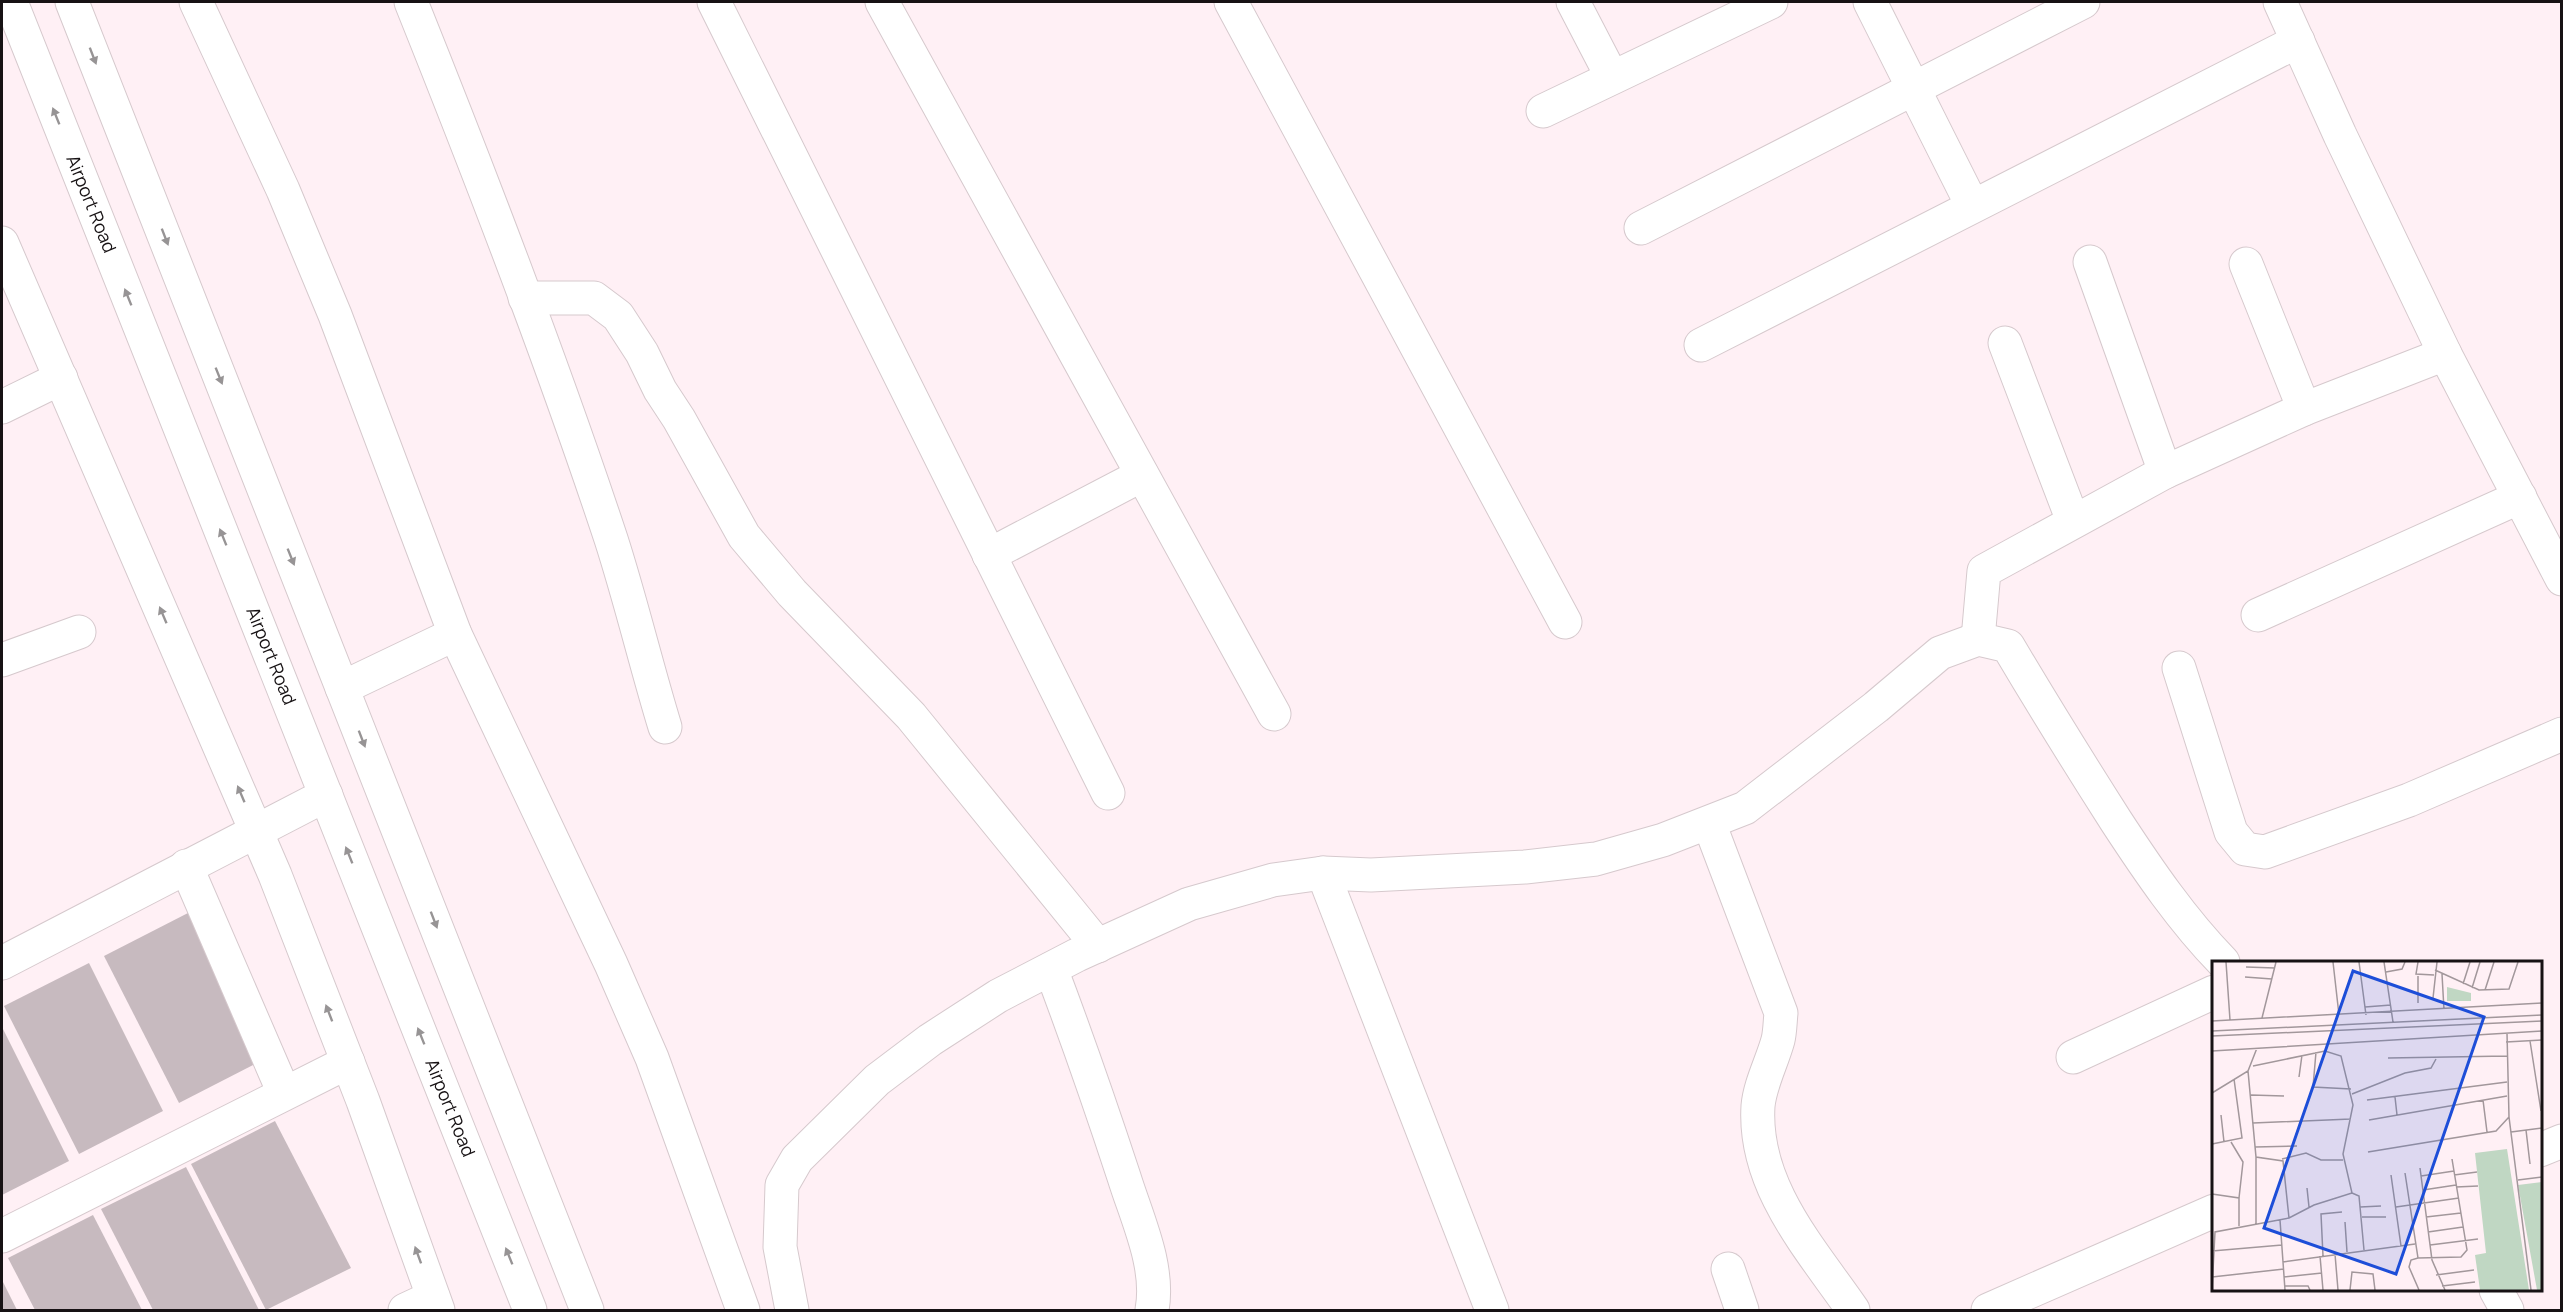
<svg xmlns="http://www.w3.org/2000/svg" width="2563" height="1312" font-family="Manrope,sans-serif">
	<rect width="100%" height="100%" fill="#fff0f5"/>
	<g fill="#c7babf">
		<path d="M 188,913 L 263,1060 L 179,1103 L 104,956 Z"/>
		<path d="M 89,963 L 163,1111 L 79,1154 L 4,1006 Z"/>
		<path d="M 2,1027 L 69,1161 L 2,1195 Z"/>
		<path d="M 275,1121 L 351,1268 L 266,1310 L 191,1164 Z"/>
		<path d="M 186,1167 L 259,1310 L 153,1310 L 101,1209 Z"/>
		<path d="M 93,1215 L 142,1310 L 35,1310 L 8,1258 Z"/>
		<path d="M 2,1280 L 17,1310 L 2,1310 Z"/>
	</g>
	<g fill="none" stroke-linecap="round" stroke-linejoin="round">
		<defs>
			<g id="street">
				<path d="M 411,2 C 482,179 551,358 611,539 C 631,601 646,665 665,727"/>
				<path d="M 714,2 L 1108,793"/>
				<path d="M 882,2 L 1274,714"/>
				<path d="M 1231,2 L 1565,622"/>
				<path d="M 1573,2 L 1612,77"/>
				<path d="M 1870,2 L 1972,205"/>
				<path d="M 2280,2 L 2340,135 L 2445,354 L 2562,579"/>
				<path d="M 1543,111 L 1771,2"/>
				<path d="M 1641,228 L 2083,2"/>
				<path d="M 2090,262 L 2165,472"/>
				<path d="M 2246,264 L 2304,409"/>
				<path d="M 525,298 L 594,298 L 618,316 L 642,353 L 660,390 L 679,419 L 744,536 L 792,593 L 911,716 L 1098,946"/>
				<path d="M 2005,343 L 2073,521"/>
				<path d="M 1701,345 L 2298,41"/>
				<path d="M 2,407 L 61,378"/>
				<path d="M 989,555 L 1142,475"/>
				<path d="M 2258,615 L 2520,497"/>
				<path d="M 1978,639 L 1984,571 L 2165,472 L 2304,409 L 2445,354"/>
				<path d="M 2,660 L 79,632"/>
				<path d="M 2179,668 L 2231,832 L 2245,849 L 2265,852 L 2409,800 L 2562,734"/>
				<path d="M 1709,823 L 1781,1013 C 1780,1022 1780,1032 1778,1040 C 1772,1062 1760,1084 1758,1106 C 1753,1186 1811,1249 1853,1310"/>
				<path d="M 186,866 L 284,1093"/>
				<path d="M 1323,873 L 1492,1310"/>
				<path d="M 2,963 L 326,795"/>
				<path d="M 1051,969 C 1077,1038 1101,1107 1124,1177 C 1137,1219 1160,1266 1152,1310"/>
				<path d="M 2073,1057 L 2214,992"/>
				<path d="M 2540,1150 L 2562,1141"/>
				<path d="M 2,1236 L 348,1062"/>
				<path d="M 1728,1269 L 1742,1310"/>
				<path d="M 2496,1290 L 2507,1310"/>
				<path d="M 405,1310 L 433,1297"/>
				<path d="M 792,1310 L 780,1247 L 782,1185 L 797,1159 L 877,1080 L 930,1040 L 998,996 L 1077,955 L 1189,904 L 1273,880 L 1323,873 L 1371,875 L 1525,867 L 1596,859 L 1663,840 L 1745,808 L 1876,707 L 1940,653 L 1978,639 L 2008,646 C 2043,705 2079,763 2116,821 C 2148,870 2182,920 2223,962"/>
				<path d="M 1988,1310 L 2214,1211"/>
			</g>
			<g id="secondary">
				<path d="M 196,2 L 283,190 L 335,315 L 455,634 L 611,964 L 652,1058 L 743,1310"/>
				<path d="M 2,243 L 275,875 L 363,1101 L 438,1310"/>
			</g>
			<g id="primary">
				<path d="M 11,2 L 530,1310"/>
				<path d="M 72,2 L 587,1310"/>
				<path d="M 342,688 L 455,634"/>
			</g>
		</defs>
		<use href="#street" stroke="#d6c9cd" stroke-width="35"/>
		<use href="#secondary" stroke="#d6c9cd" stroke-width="35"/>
		<use href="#primary" stroke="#d6c9cd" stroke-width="35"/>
		<use href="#street" stroke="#fff" stroke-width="33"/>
		<use href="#secondary" stroke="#fff" stroke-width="33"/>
		<use href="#primary" stroke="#fff" stroke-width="33"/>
	</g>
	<defs><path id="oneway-solid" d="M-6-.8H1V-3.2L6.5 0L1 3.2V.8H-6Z" transform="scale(1.5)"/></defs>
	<g fill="#979495">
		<use href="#oneway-solid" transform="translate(93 56) rotate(69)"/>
		<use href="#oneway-solid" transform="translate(56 116) rotate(-112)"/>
		<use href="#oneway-solid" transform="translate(165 237) rotate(69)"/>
		<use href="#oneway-solid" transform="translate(128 297) rotate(-112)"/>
		<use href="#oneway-solid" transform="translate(219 376) rotate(68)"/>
		<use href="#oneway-solid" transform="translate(223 537) rotate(-112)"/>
		<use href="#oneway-solid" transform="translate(291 557) rotate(68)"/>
		<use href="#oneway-solid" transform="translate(163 615) rotate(-113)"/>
		<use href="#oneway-solid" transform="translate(362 739) rotate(69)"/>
		<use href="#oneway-solid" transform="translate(241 794) rotate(-113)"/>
		<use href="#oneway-solid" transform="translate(349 855) rotate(-112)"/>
		<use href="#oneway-solid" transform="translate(434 920) rotate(69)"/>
		<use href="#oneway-solid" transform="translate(329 1013) rotate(-111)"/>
		<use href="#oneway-solid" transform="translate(421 1036) rotate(-112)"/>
		<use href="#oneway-solid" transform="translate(418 1255) rotate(-110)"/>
		<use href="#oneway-solid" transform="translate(509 1256) rotate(-112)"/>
	</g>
	<g text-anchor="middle" stroke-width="5" stroke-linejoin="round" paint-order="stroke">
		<g font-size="18" fill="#171214" stroke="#fff">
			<text transform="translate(91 204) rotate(68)" y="6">Airport Road</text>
			<text transform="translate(271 656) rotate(68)" y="6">Airport Road</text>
			<text transform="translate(450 1108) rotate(68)" y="6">Airport Road</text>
		</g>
	</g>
	<g transform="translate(2212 961)">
		<rect width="330" height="330" fill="#fff0f5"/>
		<path d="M 235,26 L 259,32 L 259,40 L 235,40 ZM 295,188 L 317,329 L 268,329 L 263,294 L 274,292 L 263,192 ZM 330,221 L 330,329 L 325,329 L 306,224 Z" fill="#c0d7c3"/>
		<path fill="none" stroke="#a2979b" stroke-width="1.5" d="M 14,1 L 18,59M 121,1 L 127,54M 147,1 L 154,54M 172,1 L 181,61M 206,1 L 204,13 L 222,14M 34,6 L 63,7M 223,9 L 267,29 L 297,28 L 306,1M 174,11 L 190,8 L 193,1M 230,13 L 232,49M 206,15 L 206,42M 33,16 L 60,18M 251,23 L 258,1M 260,27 L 268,1M 273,29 L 282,1M 221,37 L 225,1M 153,46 L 179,44M 50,57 L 64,1M 0,60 L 330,42M 0,70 L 330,54M 295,72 L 297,156 L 319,329M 0,75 L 330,60M 318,80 L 329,150M 294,81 L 330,79M 0,90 L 330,70M 104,91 L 101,126 L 139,128M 176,97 L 295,95M 36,110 L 44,196 L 71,200 L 77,257M 87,116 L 90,94M 0,132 L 36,110 L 45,87M 140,133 L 193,112 L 219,107 L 224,98M 39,134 L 72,135M 183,136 L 185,154M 155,139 L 295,121M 271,139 L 275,171M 9,154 L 12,181M 157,159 L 295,135M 41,162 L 139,158M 314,169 L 318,203M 299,171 L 330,167M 19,181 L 31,201 L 27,237M 0,183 L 30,177 L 22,118M 43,186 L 85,185M 156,191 L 284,170 L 297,156M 70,198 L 94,192 L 109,199 L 131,199M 208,207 L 220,299 L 233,329M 193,212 L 206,297 L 249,296 L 255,289 L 240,198M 179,214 L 189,285M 242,214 L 265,211M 209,215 L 242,210M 306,219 L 330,216M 244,226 L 266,225M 95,227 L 97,246M 211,229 L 244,224M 140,232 L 147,235 L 152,289M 0,233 L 27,237 L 27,265M 148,246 L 169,245M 184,246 L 247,237M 150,256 L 174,256M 214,256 L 249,252M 68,259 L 73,329M 133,261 L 135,291M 44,264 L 44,196M 216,271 L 251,266M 218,284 L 266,278M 0,290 L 70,284M 123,293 L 126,329M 108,295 L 111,329M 111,295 L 109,253 L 130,251M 206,297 L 199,299 L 197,306 L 207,329M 71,301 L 203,283M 224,314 L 262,309M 0,316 L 72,308M 72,316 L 110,312M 72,325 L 96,325 L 98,329M 230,325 L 263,321M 0,329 L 3,271 L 77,257 L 102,244 L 140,232 L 131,193 L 141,144 L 129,95 L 113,90 L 41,105M 138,329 L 140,311 L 161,313 L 163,329"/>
		<path fill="#1d4ed8" fill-opacity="0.15" stroke="#1d4ed8" stroke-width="3" d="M 141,10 L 272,56 L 184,313 L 52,267 Z"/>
		<rect width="330" height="330" fill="none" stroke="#171214" stroke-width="3"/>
	</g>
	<rect width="2563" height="1312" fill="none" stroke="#171214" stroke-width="6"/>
</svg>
